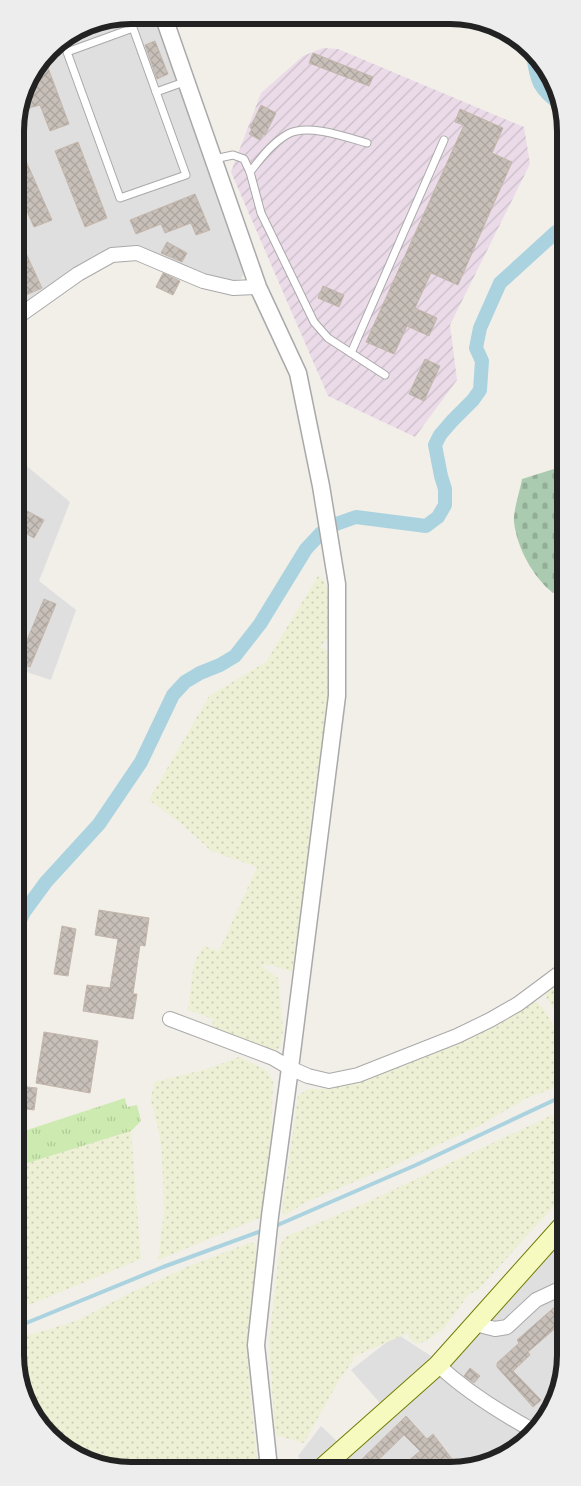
<svg xmlns="http://www.w3.org/2000/svg" width="581" height="1486" font-family="'Alegreya Sans',sans-serif">
  <style>
    .residential { fill: #e0dfdf }
    .industrial { fill: url(#industrial-furrows) }
    .farmland { fill: url(#farmland-dots) }
    .grass { fill: url(#grass-tufts) }
    .cemetery { fill: url(#cemetery-stones) }
    .lines { fill: none; stroke-linecap: round; stroke-linejoin: round }
    .stream { stroke: #aad3df; stroke-width: 4 }
    .canal { stroke: #aad3df; stroke-width: 14 }
    .building { fill: url(#building-cross-hatch); stroke: #c4b6ab }
    .service-casing { stroke: #a9a9a9; stroke-width: 9 }
    .minor-casing { stroke: #a9a9a9; stroke-width: 16 }
    .tertiary-casing { stroke: #a9a9a9; stroke-width: 19 }
    .secondary-casing { stroke: #707d05; stroke-width: 21 }
    .service { stroke: #fff; stroke-width: 7 }
    .minor { stroke: #fff; stroke-width: 14 }
    .tertiary { stroke: #fff; stroke-width: 16 }
    .secondary { stroke: #f7fabf; stroke-width: 19 }
    .rim { fill: none; stroke: #222; stroke-width: 6 }
  </style>
  <defs>
    <pattern id="industrial-furrows" width="10" height="10" patternUnits="userSpaceOnUse" patternTransform="scale(1.25)"><rect width="10" height="10" fill="#ebdbe8"/><path d="M-1 1l2-2M0 10L10 0M9 11l2-2" fill="none" stroke="#c9bcc7"/></pattern>
    <pattern id="farmland-dots" width="8" height="8" patternUnits="userSpaceOnUse" patternTransform="scale(1.25)"><rect width="8" height="8" fill="#eef0d5"/><path d="M2 2h.1M6 6h.1" fill="none" stroke="#ccceb7" stroke-width="1.8" stroke-linecap="round"/></pattern>
    <pattern id="grass-tufts" width="24" height="20" patternUnits="userSpaceOnUse" patternTransform="scale(1.25)"><rect width="24" height="20" fill="#cdebb0"/><path d="M3 7l-1-3M5 7V3M7 7l1-3M15 17l-1-3M17 17v-4M19 17l1-3" fill="none" stroke="#b0c997"/></pattern>
    <pattern id="cemetery-stones" width="16" height="16" patternUnits="userSpaceOnUse" patternTransform="scale(1.25)"><rect width="16" height="16" fill="#aacbaf"/><path d="M2 7V4a2 2 0 0 1 4 0v3zM10 15v-3a2 2 0 0 1 4 0v3z" fill="#92ae96"/></pattern>
    <pattern id="building-cross-hatch" width="8" height="8" patternUnits="userSpaceOnUse" patternTransform="scale(1.25)"><rect width="8" height="8" fill="#c7bfb8"/><path d="M0 0l8 8M0 8l8-8" fill="none" stroke="#aba49e"/></pattern>
  </defs>
  <rect width="100%" height="100%" fill="#f2efe9"/>
  <g class="residential">
    <path d="M130,15H154L246,268L241,279L221,283L111,252L16,313L15,123L27,79L54,44L87,24Z"/>
    <path d="M16,457L70,502L39,581L76,610L51,680L17,669V583L20,578L17,574Z"/>
    <path d="M565,1233L566,1363L542,1426L480,1467L307,1468L298,1456L321,1426L340,1444L380,1403L351,1370L397,1334L448,1367Z"/>
  </g>
  <path class="industrial" d="M323,48L338,49L524,127L530,164L450,325L457,380L415,437L328,396L231,172L261,93L303,56Z"/>
  <g class="farmland">
    <path d="M318,576L324,581L331,599V634L320,647L332,653L325,725L311,817L307,872L292,972L272,965H260L278,978L283,1030L280,1047L276,1050L269,1051L212,1028L213,1019L188,1010L194,963L203,946L219,951L257,867L211,851L182,824L149,800L209,696L266,662Z"/>
    <path d="M565,971V1029L544,993Z"/>
    <path d="M535,1001L543,1008L565,1045V1084L527,1098L477,1127L392,1166L304,1203L285,1216L282,1210L298,1096L308,1089H329L341,1085L442,1047L505,1020L526,1004Z"/>
    <path d="M239,1057L266,1070L273,1082L271,1135L262,1217L158,1260L164,1211L162,1154L158,1128L151,1101L154,1082L207,1069Z"/>
    <path d="M565,1109V1194L477,1291L469,1294L445,1327L427,1341L416,1344L409,1338L408,1333L353,1357L354,1359L338,1382L304,1443L275,1435L269,1341L280,1246L285,1237L365,1203Z"/>
    <path d="M131,1131L141,1259L19,1309L18,1166Z"/>
    <path d="M249,1243H253L256,1246L257,1254L249,1322L248,1349L249,1384L258,1468L108,1469L49,1437L19,1385V1338L76,1321L132,1292L189,1266Z"/>
  </g>
  <path class="grass" d="M125,1098L127,1107L137,1105L141,1121L131,1131L18,1166V1133Z"/>
  <path class="cemetery" d="M563,463L564,592L553,593C533,577 517,548 514,522C513,511 520,491 522,479L557,468Z"/>
  <g class="lines">
    <g class="stream">
      <path d="M273,1227L416,1165L565,1095"/>
      <path d="M19,1326L163,1267L264,1230"/>
    </g>
    <g class="canal">
      <path d="M533,53C536,80 539,90 562,105"/>
      <path d="M18,924L24,912L46,882L99,824L141,762L173,695L185,682L200,673L220,665L235,656L260,624L306,549L321,533L336,524L356,517L426,526L438,517L445,505V489L441,476L435,445L440,435L452,421L473,400L480,390L482,361L476,348L480,328L500,283L556,232L563,228"/>
    </g>
  </g>
  <g class="building">
    <path d="M155,41L168,74L157,79L145,45Z"/>
    <path d="M313,53L373,77L369,86L309,63Z"/>
    <path d="M44,57L69,124L50,131L40,105L18,111L27,79Z"/>
    <path d="M261,105L276,113L265,135L263,134L260,140L249,134L252,129L250,128Z"/>
    <path d="M460,109L503,128L492,153L512,162L458,285L431,273L415,308L437,318L429,336L407,326L394,354L366,342L464,125L455,122Z"/>
    <path d="M78,142L107,218L85,227L55,151Z"/>
    <path d="M23,154L52,220L34,227L15,185V157Z"/>
    <path d="M195,194L210,230L196,235L191,223L165,233L161,224L136,234L130,220Z"/>
    <path d="M167,242L187,253L182,262L161,253Z"/>
    <path d="M25,251L42,288L26,295L16,272V255Z"/>
    <path d="M163,273L180,281L173,295L156,287Z"/>
    <path d="M323,286L344,295L339,307L318,298Z"/>
    <path d="M425,359L440,366L424,401L409,394Z"/>
    <path d="M16,505L44,520L34,538L16,528Z"/>
    <path d="M44,599L56,604L30,667L17,662V648L23,650Z"/>
    <path d="M99,910L149,918L145,946L140,945L133,994H137L133,1019L83,1011L87,985L110,988L118,939L95,935Z"/>
    <path d="M62,926L76,929L68,976L54,974Z"/>
    <path d="M44,1032L98,1041L90,1093L36,1083Z"/>
    <path d="M18,1086L37,1088L34,1110L18,1108Z"/>
    <path d="M566,1297V1319L528,1352L530,1355L513,1371L541,1400L533,1407L497,1367V1363L519,1343L517,1340Z"/>
    <path d="M470,1368L480,1376L474,1383L464,1376Z"/>
    <path d="M406,1416L427,1439L433,1434L452,1459L441,1467H412L407,1462L420,1451L404,1435L370,1468H353Z"/>
  </g>
  <g class="lines">
    <defs>
      <g id="service">
        <path d="M133,28L186,175L120,198L67,52Z"/>
        <path d="M156,92L187,81"/>
        <path d="M214,159L233,155L244,159L250,172L261,213L314,322L328,338L385,375"/>
        <path d="M250,172C261,158 272,143 288,134C307,123 346,137 367,143"/>
        <path d="M351,353L444,140"/>
      </g>
      <g id="minor">
        <path d="M16,318L78,274L112,255L137,253L203,281L233,288L258,287"/>
        <path d="M170,1019L273,1058L290,1068L308,1076L329,1081L358,1075L457,1036L490,1020L518,1004L565,969"/>
        <path d="M475,1324L495,1329L507,1327L536,1300L566,1286"/>
        <path d="M438,1365C467,1392 499,1412 534,1431"/>
      </g>
      <path id="tertiary" d="M163,15L258,287L298,373L321,486L337,584V696L290,1068L270,1216L256,1345L269,1468"/>
      <path id="secondary" d="M322,1468L438,1365L565,1223"/>
    </defs>
    <use href="#service" class="service-casing"/>
    <use href="#minor" class="minor-casing"/>
    <use href="#tertiary" class="tertiary-casing"/>
    <use href="#secondary" class="secondary-casing"/>
    <use href="#service" class="service"/>
    <use href="#minor" class="minor"/>
    <use href="#tertiary" class="tertiary"/>
    <use href="#secondary" class="secondary"/>
  </g>
  <path d="M0 0H581V1486H0ZM131 24H450A107 107 0 0 1 557 131V1355A107 107 0 0 1 450 1462H131A107 107 0 0 1 24 1355V131A107 107 0 0 1 131 24Z" fill="#ededed" fill-rule="evenodd"/>
  <path class="rim" d="M131 24H450A107 107 0 0 1 557 131V1355A107 107 0 0 1 450 1462H131A107 107 0 0 1 24 1355V131A107 107 0 0 1 131 24Z"/>
</svg>
